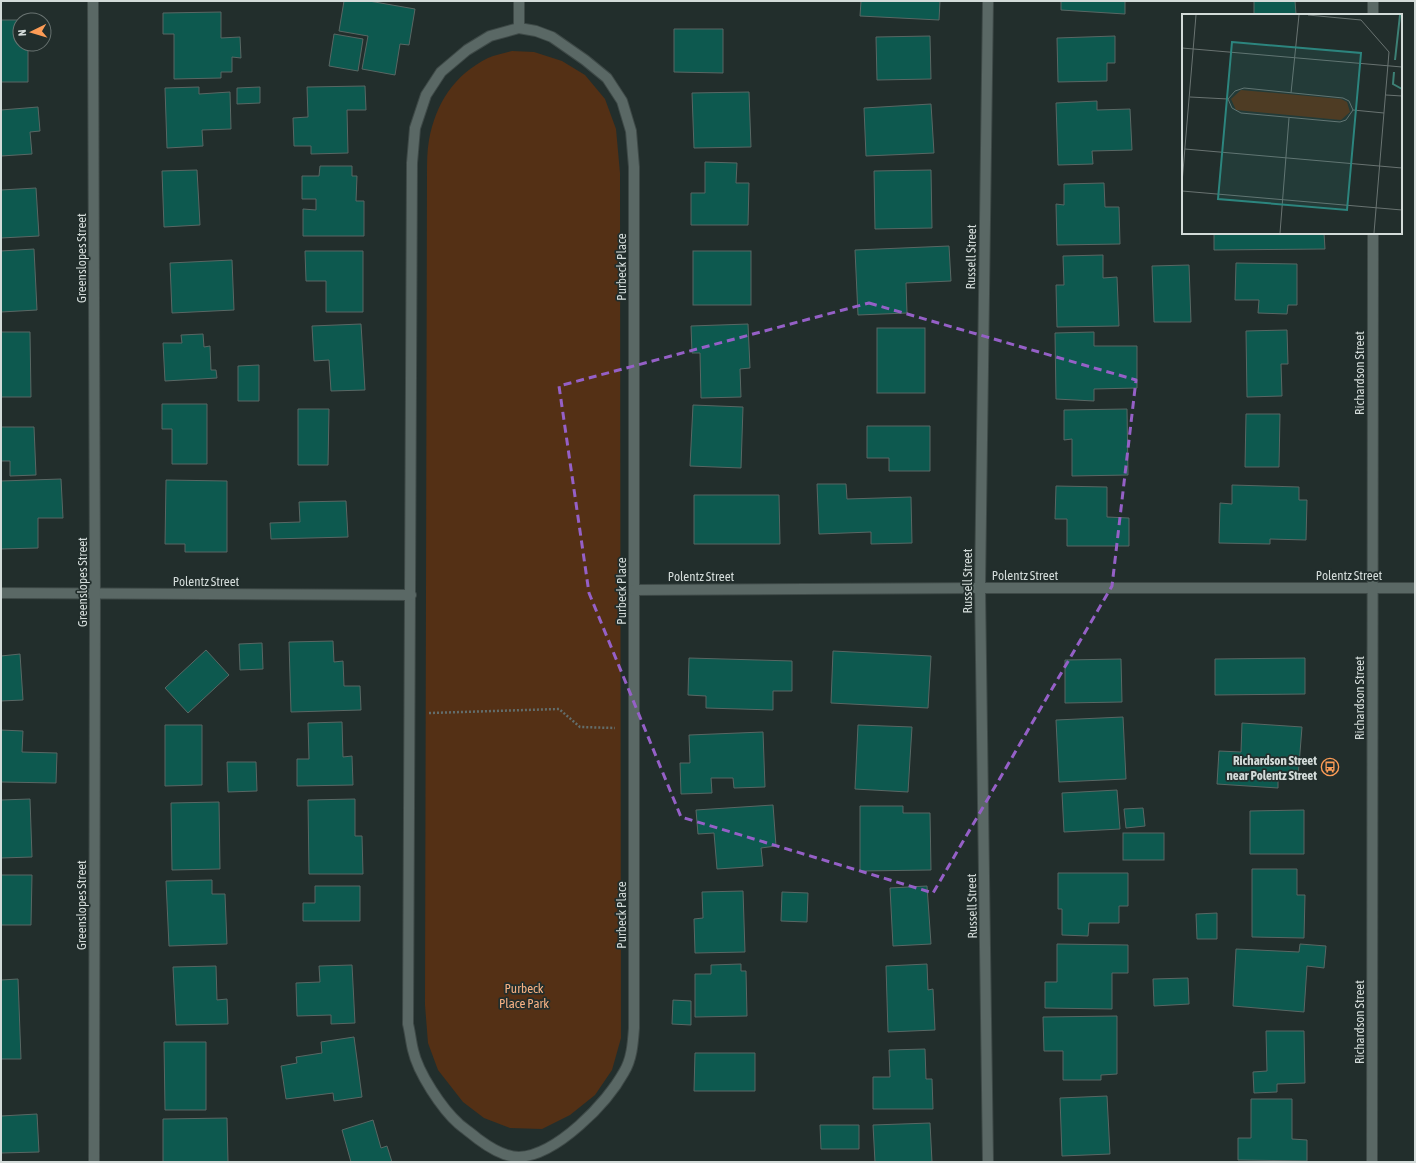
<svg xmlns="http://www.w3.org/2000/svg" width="1416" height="1163" font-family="'Asap Condensed',sans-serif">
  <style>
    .green { fill: #543015 }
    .building { fill: #0d594f; stroke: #596764 }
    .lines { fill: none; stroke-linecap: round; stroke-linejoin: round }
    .minor-casing { stroke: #3e4947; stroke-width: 12 }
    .tertiary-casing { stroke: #3e4947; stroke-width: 12 }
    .path { stroke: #636d6b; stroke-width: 2.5; stroke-dasharray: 2 2; stroke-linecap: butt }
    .minor { stroke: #5a6865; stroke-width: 10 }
    .tertiary { stroke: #5a6865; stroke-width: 10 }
    .marked { fill: none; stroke: #9560c7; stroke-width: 3; stroke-dasharray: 8 5; stroke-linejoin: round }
    .labels { text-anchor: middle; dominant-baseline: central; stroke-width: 3.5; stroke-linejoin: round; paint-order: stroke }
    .street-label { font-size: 13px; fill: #d3dbd9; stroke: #222e2c }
    .poi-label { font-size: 13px; font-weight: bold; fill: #d3dbd9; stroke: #222e2c; text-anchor: end }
    .park-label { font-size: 13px; fill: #f6b183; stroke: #222e2c }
    .inset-river { fill: none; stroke: #3d8176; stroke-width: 2 }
    .inset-road { fill: none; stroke: #697371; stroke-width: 1 }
    .view { fill: #2c857e; fill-opacity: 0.15; stroke: #2c857e; stroke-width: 2 }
    .inset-edge { fill: none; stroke: #d3dbd9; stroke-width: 2 }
  </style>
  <rect width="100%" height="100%" fill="#222e2c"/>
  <path class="green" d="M512,51L534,52L562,61L585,75L605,99L616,129L620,173L621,1038L612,1070L595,1095L570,1115L542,1129L510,1128L484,1118L463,1102L438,1070L428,1043L425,1005L427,174C427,163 427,151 429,140C436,103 454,75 488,58C495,55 504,53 512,51Z"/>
  <g class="building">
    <path d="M344,1H369L415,9L409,45L400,44L395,75L362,69L368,36L339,31Z"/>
    <path d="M861,1H940L939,20L860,16Z"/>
    <path d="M1061,1H1125V14L1061,10Z"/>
    <path d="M1254,1H1295L1296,14L1254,15Z"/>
    <path d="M221,12V38L240,37L241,58L232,57V72H221V78L174,79V34H163V13Z"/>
    <path d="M1,20H27H20V44H28V82H1Z"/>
    <path d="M674,29H723V73L674,72Z"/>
    <path d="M334,34L363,39L358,71L329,66Z"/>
    <path d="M930,36L931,79L877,80L876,37Z"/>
    <path d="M1115,36V63H1107V81L1058,82L1057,38Z"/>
    <path d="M365,86L366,110H347L348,153L311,154V146H294L293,118L308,117L307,87Z"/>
    <path d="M199,87V94L230,92L231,129L202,130L203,146L167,148L165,88Z"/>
    <path d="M260,87V103L237,104V88Z"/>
    <path d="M749,92L751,147L694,148L692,93Z"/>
    <path d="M1097,101V110L1130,109L1132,150L1092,151L1093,164L1058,165L1056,103Z"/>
    <path d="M931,104L934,153L866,156L864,108Z"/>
    <path d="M38,107L40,131L30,132L32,154L1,156V110Z"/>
    <path d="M705,162L737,163L736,183H749L748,225H691V193H705Z"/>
    <path d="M320,166H352V176H357L356,201H364V236H303V209L316,210V199H302V176H319Z"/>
    <path d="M197,170L200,225L164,227L162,171Z"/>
    <path d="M931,170L932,228L875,229L874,171Z"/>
    <path d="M1104,183L1105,207H1119L1120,244L1057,245L1056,204L1064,205V184Z"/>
    <path d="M36,188L39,236L1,238V190Z"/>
    <path d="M1214,233H1324L1325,249L1214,250Z"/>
    <path d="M949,246L951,281L906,283L907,313L858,315L855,250Z"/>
    <path d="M34,249L37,310L1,312V251Z"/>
    <path d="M305,251H363V312H326V281H306Z"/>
    <rect x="693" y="251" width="58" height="54"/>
    <path d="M1103,255V278L1117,277L1119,326L1057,327L1056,285H1064L1063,256Z"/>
    <path d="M232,260L234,310L172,313L170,263Z"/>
    <path d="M1236,263L1297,264V305H1288L1287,314L1258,313L1259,300H1235Z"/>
    <path d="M1189,265L1191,322H1154L1152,266Z"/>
    <path d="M361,324L365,390L331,391L329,360L314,361L312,326Z"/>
    <path d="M748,324L750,368L740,369L741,397L701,398L700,353H692L691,326Z"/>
    <rect x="877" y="328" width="48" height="65"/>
    <path d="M1287,330L1288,364H1281L1282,396L1247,397L1246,331Z"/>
    <path d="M1,332H30L31,397H1Z"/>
    <path d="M1094,332V346H1137V388L1094,389V401L1056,399L1055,333Z"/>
    <path d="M203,334L204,347L210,346L211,370H216L217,378L165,381L163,343H182L181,335Z"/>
    <path d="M259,365V401H238V366Z"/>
    <path d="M162,404H207V464H172V429H162Z"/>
    <path d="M693,405L743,407L741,468L690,466Z"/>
    <path d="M298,409H329L328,465H298Z"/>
    <path d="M1127,409L1128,475L1072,476V439L1064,440V410Z"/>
    <path d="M1246,414H1280L1279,467H1245Z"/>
    <path d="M867,426H930V471H889V458H867Z"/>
    <path d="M1,427H34L36,475L10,476V461H1Z"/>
    <path d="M61,479L63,518H38V548L1,549V481Z"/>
    <path d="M166,480L227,481V552H185V544H165Z"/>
    <path d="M817,484H846L847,499L911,497L912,543L871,544V532L819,534Z"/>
    <path d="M1232,485L1299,487V500H1307L1306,540L1270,539V544L1219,543L1220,503L1232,504Z"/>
    <path d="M1056,486L1107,487V517L1129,518V546H1067V519H1055Z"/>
    <path d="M694,495H779L780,544H694Z"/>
    <path d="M346,501L348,537L271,539L270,523L300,522L299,502Z"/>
    <path d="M333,641L334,662L343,661L344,686H360L361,710L291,712L289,642Z"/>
    <path d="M262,643L263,669L240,670L239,644Z"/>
    <path d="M206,650L229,675L188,713L165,688Z"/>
    <path d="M833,651L931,656L928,708L831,703Z"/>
    <path d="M20,654L23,700L1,701V656Z"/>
    <path d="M689,658L792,661V691H773V710L706,708V696L688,695Z"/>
    <path d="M1305,658V694L1215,695V659Z"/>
    <path d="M1121,659L1122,702L1065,703V660Z"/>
    <path d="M1123,717L1126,779L1059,782L1056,720Z"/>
    <path d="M342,722L343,757L352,756L353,785L297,786V759H309L308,723Z"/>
    <path d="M1242,723L1302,727L1298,778L1278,777V788L1217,784L1219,751L1241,752Z"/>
    <path d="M165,725H202V785L165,786Z"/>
    <path d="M858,725L912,727L908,792L855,789Z"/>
    <path d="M1,730L23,731L22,752L57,753L56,783L1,782Z"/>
    <path d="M763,732L765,787L734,788L733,778H711L712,793L681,794L680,763H690L689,735Z"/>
    <path d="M227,762H256L257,791L228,792Z"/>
    <path d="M1117,790L1120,829L1064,832L1062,793Z"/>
    <path d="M30,799L32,857L1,858V800Z"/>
    <path d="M355,799V836H362L363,874H309L308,800Z"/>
    <path d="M219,802L220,869L172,870L171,803Z"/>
    <path d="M773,805L776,846L761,848L763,866L717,869L714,833L698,834L696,810Z"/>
    <path d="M860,806H903V813H930L931,870L860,871Z"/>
    <path d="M1143,808L1145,826L1126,828L1124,809Z"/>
    <path d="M1304,810V854H1250V811Z"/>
    <rect x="1123" y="833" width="41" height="27"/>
    <path d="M1252,869H1297V895H1305L1304,938L1252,937Z"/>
    <path d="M1058,873H1128V906H1119V923H1089L1088,936L1062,935V909H1058Z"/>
    <path d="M1,875H32L31,925H1Z"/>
    <path d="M212,880V894H225L227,944L169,946L166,881Z"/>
    <path d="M315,886H360V921H303V903H315Z"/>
    <path d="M927,886L931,944L893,946L890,888Z"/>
    <path d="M743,891L745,952L695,953L694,919L703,918L702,892Z"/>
    <path d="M782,892L808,893L807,922L781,921Z"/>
    <path d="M1217,913V939H1197L1196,914Z"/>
    <path d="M1057,944L1128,945V973H1112V1009L1045,1008V982H1057Z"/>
    <path d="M1300,944L1326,946L1324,968L1307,966L1304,1012L1233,1006L1236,949L1299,952Z"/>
    <path d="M741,964V971H746L747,1016L695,1017V974H711V965Z"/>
    <path d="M927,964L928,990L933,989L935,1030L888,1032L886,966Z"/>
    <path d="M352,965L355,1023L331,1024V1015L297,1016L296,983L320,982L319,966Z"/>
    <path d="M216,966L217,1000L227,999L228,1024L176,1025L173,967Z"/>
    <path d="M1188,978L1189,1004L1154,1006L1153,979Z"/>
    <path d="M18,979L21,1059H1V980Z"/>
    <path d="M673,1000L691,1001V1025L672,1024Z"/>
    <path d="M1117,1016V1074L1101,1075V1080H1063V1051H1044L1043,1017Z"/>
    <path d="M1266,1031H1304L1305,1083L1277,1084V1092L1254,1093L1253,1072L1267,1071Z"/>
    <path d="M354,1037L362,1097L334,1101L333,1093L286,1099L281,1066L297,1063L296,1057L322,1053L321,1042Z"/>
    <path d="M164,1042H206V1110H165Z"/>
    <path d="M925,1049L926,1079H932L933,1109H873V1077H890L889,1050Z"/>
    <path d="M695,1053H755V1091H694Z"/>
    <path d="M1107,1096L1110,1154L1062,1156L1060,1098Z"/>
    <path d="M1251,1099H1292V1139L1307,1140V1161L1238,1160V1138H1251Z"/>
    <path d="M37,1114L39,1152L1,1153V1116Z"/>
    <path d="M227,1118L228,1162H163V1119Z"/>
    <path d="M373,1120L381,1148L387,1146L392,1162H351L342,1130Z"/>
    <path d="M930,1123L932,1162H875L873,1125Z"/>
    <path d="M820,1125H859V1149H821Z"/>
  </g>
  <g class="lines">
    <defs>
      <g id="minor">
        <path d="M988,1L980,588L988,1162"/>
        <path d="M1373,15V1"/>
        <path d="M519,28L536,31L552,37L585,60L607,78L622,101L631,131L634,167V1028C633,1042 632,1059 624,1072C607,1103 557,1155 519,1157C504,1157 490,1148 478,1139C472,1134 465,1129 459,1124C442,1109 418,1073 413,1050C411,1042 410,1032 408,1024L412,163L415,128L426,95L441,72L467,50L490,36Z"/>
        <path d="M519,28V1"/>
        <path d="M634,590L980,588H1415"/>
        <path d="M1,593L411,595"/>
        <path d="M1372,1162L1373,233"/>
      </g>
      <path id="tertiary" d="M93,1L95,594L94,1162"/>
    </defs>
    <use href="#minor" class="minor-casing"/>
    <use href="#tertiary" class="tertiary-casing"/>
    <path class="path" d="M429,713L559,709L580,727L615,728"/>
    <use href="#minor" class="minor"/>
    <use href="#tertiary" class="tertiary"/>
  </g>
  <path class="marked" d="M869,303L1136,380L1112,586L933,893L681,817L589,593L559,386Z"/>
  <defs>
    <symbol id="bus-ring" viewBox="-11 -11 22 22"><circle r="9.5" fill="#222e2c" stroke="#fd9c56" stroke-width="1.5"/><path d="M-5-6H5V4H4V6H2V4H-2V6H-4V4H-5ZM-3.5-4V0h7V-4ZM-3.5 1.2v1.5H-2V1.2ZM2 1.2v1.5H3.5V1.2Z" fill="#fd9c56"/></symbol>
  </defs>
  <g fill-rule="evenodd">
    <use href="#bus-ring" x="1320" y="757" width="20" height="20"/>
  </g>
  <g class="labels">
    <g class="street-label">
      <text transform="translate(971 257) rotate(-89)">Russell Street</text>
      <text transform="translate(81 258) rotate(-90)">Greenslopes Street</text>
      <text transform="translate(621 267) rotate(-90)">Purbeck Place</text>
      <text transform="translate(1359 373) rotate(-90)">Richardson Street</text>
      <text x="1025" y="575">Polentz Street</text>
      <text x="1349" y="575">Polentz Street</text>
      <text x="701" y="576">Polentz Street</text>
      <text x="206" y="581">Polentz Street</text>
      <text transform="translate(967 581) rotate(-90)">Russell Street</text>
      <text transform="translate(82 582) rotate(-90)">Greenslopes Street</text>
      <text transform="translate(621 591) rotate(-90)">Purbeck Place</text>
      <text transform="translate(1359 698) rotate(-90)">Richardson Street</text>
      <text transform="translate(81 905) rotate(-90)">Greenslopes Street</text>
      <text transform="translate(972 906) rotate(-91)">Russell Street</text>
      <text transform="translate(621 915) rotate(-90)">Purbeck Place</text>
      <text transform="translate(1359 1022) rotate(-90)">Richardson Street</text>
    </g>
    <g class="poi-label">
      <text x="1317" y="760">Richardson Street<tspan x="1317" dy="15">near Polentz Street</tspan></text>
    </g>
    <g class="park-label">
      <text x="524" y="988">Purbeck<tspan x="524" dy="15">Place Park</tspan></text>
    </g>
  </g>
  <g transform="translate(1182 14)">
    <rect width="220" height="220" fill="#222e2c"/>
    <path d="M59,76L159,85L165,88L168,98L159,106L54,96L49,85Z" fill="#543015"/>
    <path class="inset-river" d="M213,46L218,1M212,58L211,70L220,75"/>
    <path class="inset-road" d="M126,1L179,6L207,38L192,219M0,34L220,53M62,74L161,84L167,87L171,96L164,106L158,108L59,99L50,94L46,85L53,77ZM109,79L117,1M204,81L220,82M8,83L46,85M171,96L202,99M3,135L220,154M0,169L14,1M0,177L220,196M98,219L107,104"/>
    <path class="view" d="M50,28L179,39L165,196L36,185Z"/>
    <rect width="220" height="220" class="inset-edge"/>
  </g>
  <rect width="1416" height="1163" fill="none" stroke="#d3dbd9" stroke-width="4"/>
  <g transform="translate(32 32) rotate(265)"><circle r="19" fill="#222e2c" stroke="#697371"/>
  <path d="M0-3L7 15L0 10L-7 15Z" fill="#fd9c56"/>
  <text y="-6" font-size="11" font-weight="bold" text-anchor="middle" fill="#d3dbd9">N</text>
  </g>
</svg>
